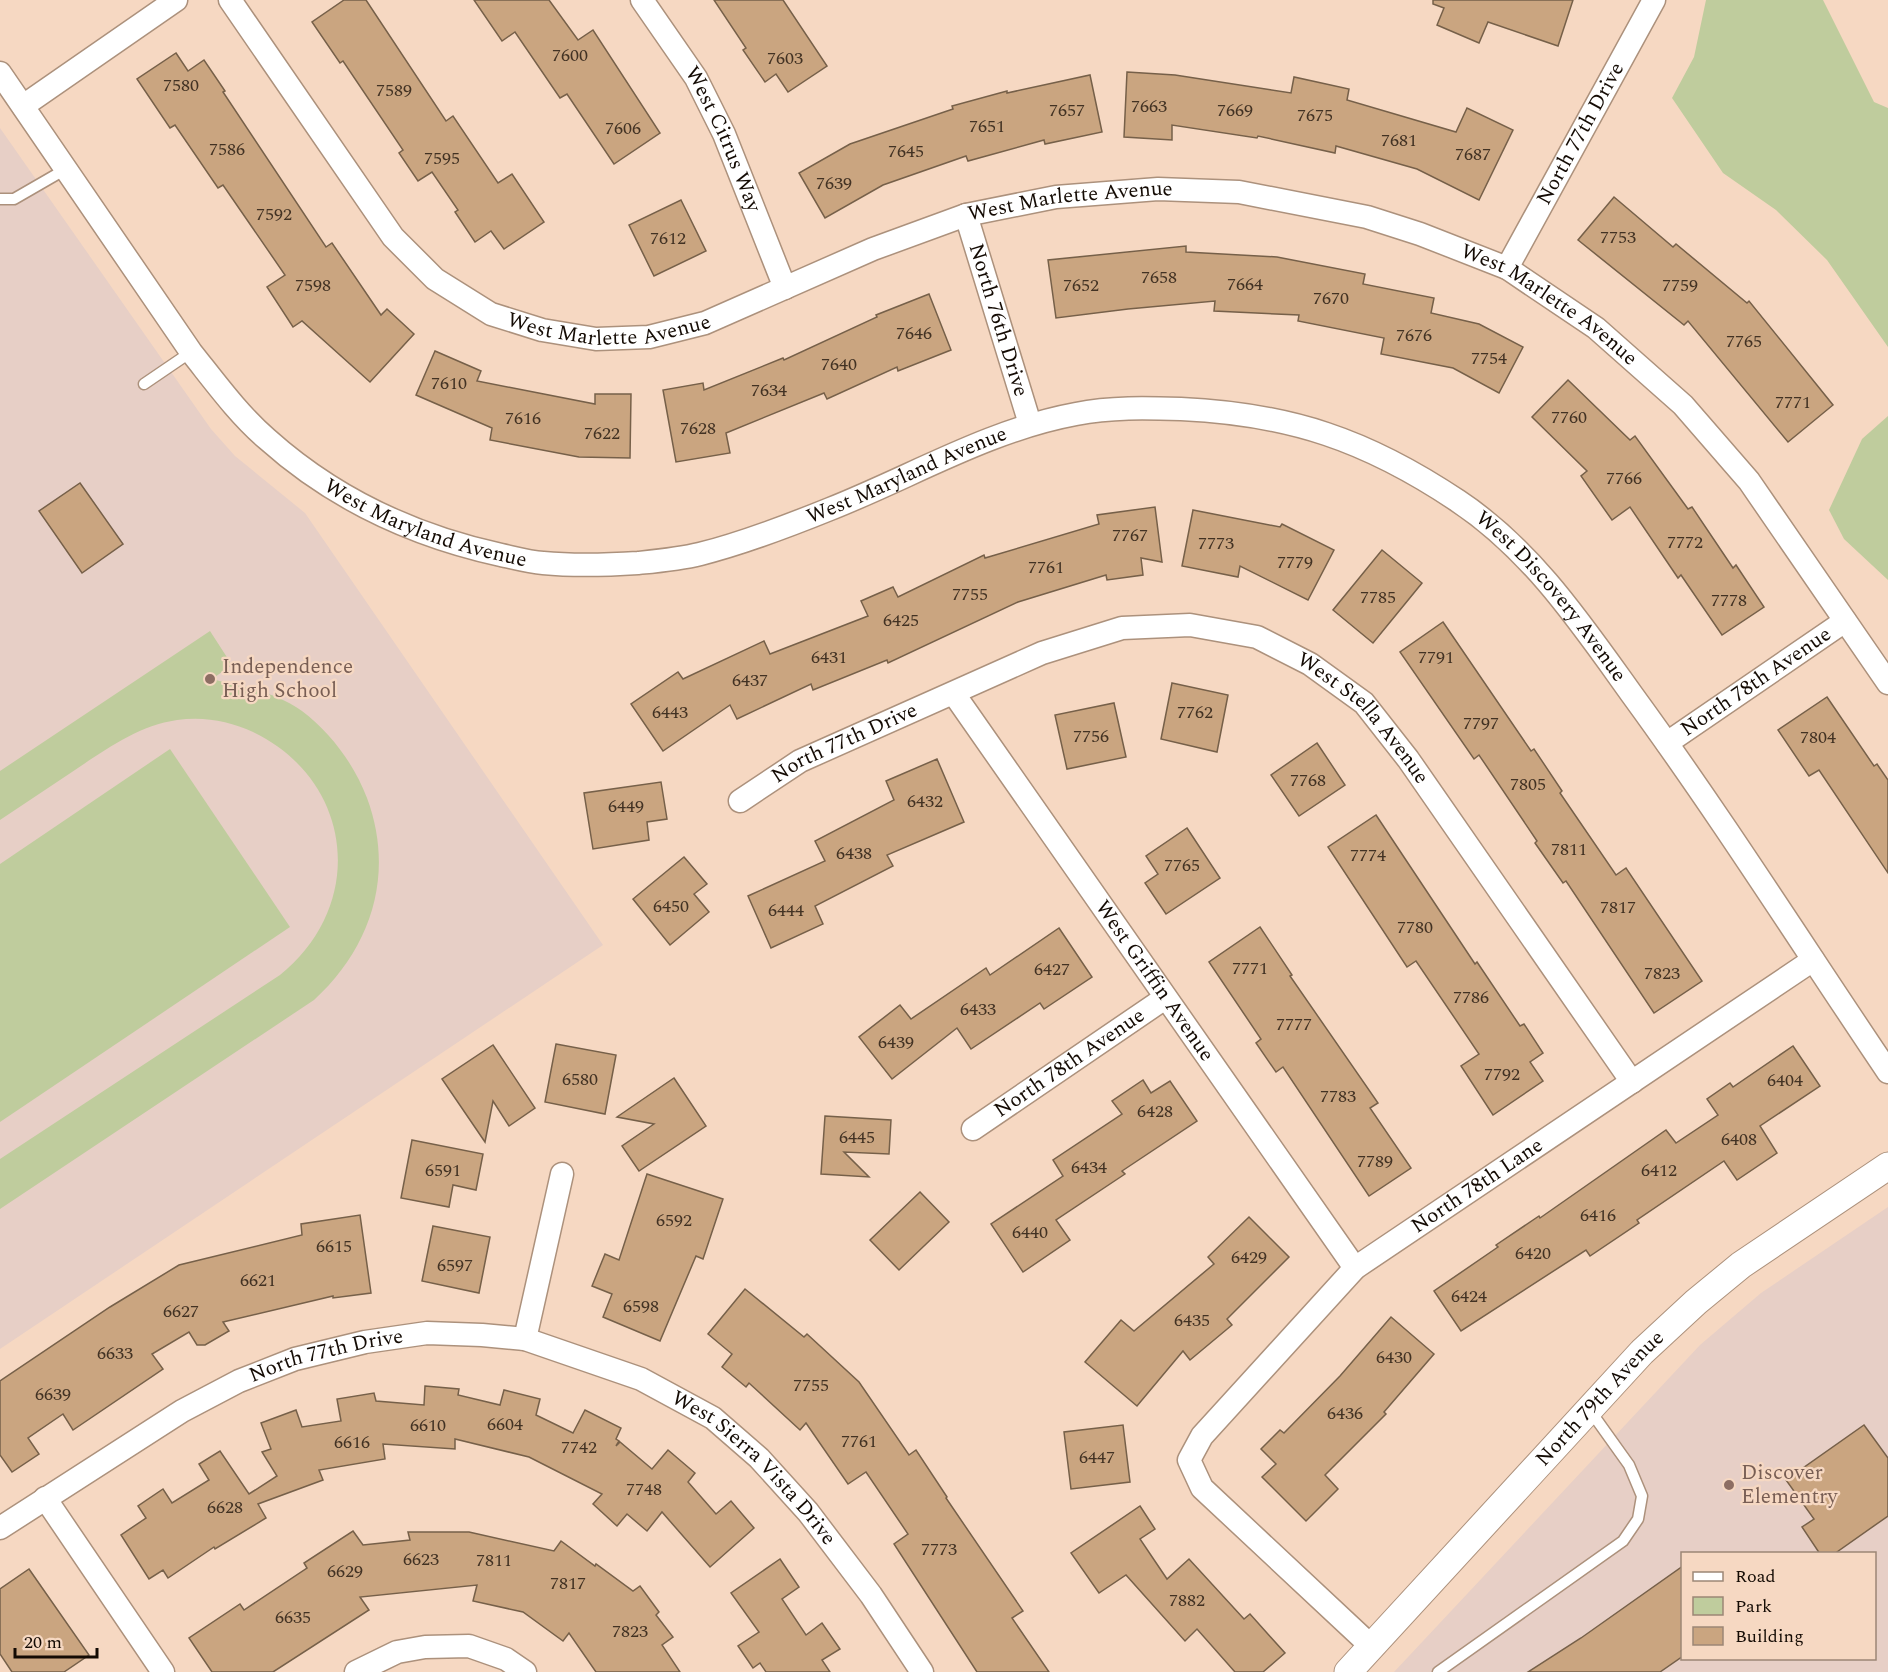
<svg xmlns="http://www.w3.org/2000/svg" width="1888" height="1672" font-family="Spectral,serif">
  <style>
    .education { fill: #e7cfc6; fill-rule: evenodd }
    .green { fill: #bfcc9d }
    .building { fill: #caa580; stroke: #766049; stroke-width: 1.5 }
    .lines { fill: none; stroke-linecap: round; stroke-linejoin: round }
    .service-casing { stroke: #ac917c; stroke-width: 13 }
    .minor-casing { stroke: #ac917c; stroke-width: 25 }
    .tertiary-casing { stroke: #ac917c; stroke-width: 29 }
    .service { stroke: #fff; stroke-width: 10 }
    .minor { stroke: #fff; stroke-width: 22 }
    .tertiary { stroke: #fff; stroke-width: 27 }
    .education-dot { fill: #8d6e63; stroke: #f6d8c2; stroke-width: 2 }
    .labels { text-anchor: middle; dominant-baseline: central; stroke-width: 4.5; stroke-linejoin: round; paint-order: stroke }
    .number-label { font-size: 18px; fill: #423223 }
    .street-label { font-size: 21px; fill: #140b04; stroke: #f6d8c2 }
    .education-label { font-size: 21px; fill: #785e54; stroke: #f6d8c2; text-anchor: start }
  </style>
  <rect width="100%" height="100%" fill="#f6d8c2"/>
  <g class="education">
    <path d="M0,128L211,429L235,456L305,513L603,945L0,1349Z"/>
    <path d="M1888,1207V1672H1394L1700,1345L1761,1293ZM1682,1554H1874V1658H1682Z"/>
  </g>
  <g class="green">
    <path d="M1706,0H1823L1874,102L1888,108V347L1827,260L1776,210L1723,173L1672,98L1694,57Z"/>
    <path d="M1888,416V580L1844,539L1829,510L1862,439Z"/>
    <path d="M210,631L232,665L212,679C245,688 273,691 302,711C331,733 354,764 367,798C395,873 372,947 314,1000L0,1209V1159L280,975C368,904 353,780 253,732C230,721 203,716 177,720C137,726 105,750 72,772C48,788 24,804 0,820V771Z"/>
    <path d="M170,749L290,927L0,1122V864Z"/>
  </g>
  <g class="building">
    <path d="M344,0H366L446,121L453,116L498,183L512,174L544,222L504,249L491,231L475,242L455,212L458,210L432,172L418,181L399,153L403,150L343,61L340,63L312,22Z"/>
    <path d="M474,0H549L578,40L593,30L660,133L614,164L567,94L560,98L515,32L502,41Z"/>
    <path d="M714,0H783L827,66L788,92L776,74L765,82L743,50L746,48Z"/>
    <path d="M1433,0H1573L1558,46L1488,22L1479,43L1437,25L1444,8L1433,4Z"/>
    <path d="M176,53L188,71L204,60L225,91L223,92L326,247L332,243L381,315L387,309L414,334L370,382L302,321L293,327L267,287L285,275L223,185L218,188L175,125L170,128L137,79Z"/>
    <path d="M1127,72L1175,75L1291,93L1294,77L1349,89L1347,100L1456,132L1467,108L1513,130L1479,200L1417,169L1336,146L1335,153L1258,136L1257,138L1172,125V140L1124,137Z"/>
    <path d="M1090,75L1102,132L1045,144L1044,140L968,161L966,156L883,185L825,218L799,173L850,144L953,109L952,106L1007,91V93Z"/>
    <path d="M1614,197L1673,247L1676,244L1747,303L1749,301L1833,405L1788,442L1688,321L1684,325L1578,240Z"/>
    <path d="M681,200L706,251L654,276L629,225Z"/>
    <path d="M1186,246V252L1277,257L1365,274L1363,284L1434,298L1431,313L1479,324L1523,347L1499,393L1453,368L1381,354L1384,338L1298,321L1299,315L1214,311L1215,301L1128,309L1056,318L1048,260Z"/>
    <path d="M929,294L951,350L898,371L897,367L827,399L824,393L726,433L730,453L676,462L663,390L703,383L704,390L783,358L784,360L877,317L876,315Z"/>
    <path d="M435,351L481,371L477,381L595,404V394H631L630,458L579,457L490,440L492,428L416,395Z"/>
    <path d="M1568,380L1630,440L1635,436L1688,509L1692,507L1733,568L1736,565L1764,607L1722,635L1681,575L1678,578L1630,507L1612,520L1581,476L1587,471L1532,417Z"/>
    <path d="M80,483L123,544L82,573L39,511Z"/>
    <path d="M1155,507L1162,562L1141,558L1143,575L1107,580L1106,575L1018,602L888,663L887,660L813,690L811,684L737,719L730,705L663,751L631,704L678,672L683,679L764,641L770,654L868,616L861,601L893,587L898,597L984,555L985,558L1099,524L1097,515Z"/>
    <path d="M1193,510L1280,527L1282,524L1334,550L1308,600L1240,566L1238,577L1182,566Z"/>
    <path d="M1382,550L1422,583L1373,643L1333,610Z"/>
    <path d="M1443,622L1531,751L1534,749L1562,791L1560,793L1616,875L1626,868L1702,981L1654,1013L1566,881L1563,883L1535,843L1537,841L1479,755L1474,759L1400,652Z"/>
    <path d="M1172,683L1228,695L1217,752L1161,739Z"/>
    <path d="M1827,697L1874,766L1877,764L1888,780V873L1819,770L1809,776L1778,730Z"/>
    <path d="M1114,703L1126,757L1067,769L1055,715Z"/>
    <path d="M1317,743L1345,785L1299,816L1271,775Z"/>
    <path d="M937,759L964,822L887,855L893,866L815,906L823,924L771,948L748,896L825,861L815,841L894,800L886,781Z"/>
    <path d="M661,782L667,819L647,822L649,840L593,849L584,793Z"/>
    <path d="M1376,815L1475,964L1477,962L1520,1026L1524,1024L1543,1053L1530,1062L1543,1081L1493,1115L1461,1066L1479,1054L1416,961L1407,967L1328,847Z"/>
    <path d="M1187,828L1220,878L1166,914L1145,883L1158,874L1146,856Z"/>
    <path d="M684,857L707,884L694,894L709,912L670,945L633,899Z"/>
    <path d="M1260,927L1292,975L1290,976L1378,1103L1370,1108L1411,1168L1369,1196L1283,1067L1276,1072L1256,1043L1261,1039L1209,962Z"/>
    <path d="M1059,928L1092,977L1044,1009L1040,1003L971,1049L957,1028L892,1079L859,1037L900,1005L911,1019L986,968L990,975Z"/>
    <path d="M556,1044L616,1055L605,1114L545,1102Z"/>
    <path d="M493,1045L535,1108L509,1126L493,1101L485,1142L442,1079Z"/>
    <path d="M1793,1046L1820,1086L1760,1126L1777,1153L1737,1180L1724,1161L1637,1220L1639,1223L1590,1256L1586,1250L1461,1331L1434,1291L1498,1247L1496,1245L1539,1216L1540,1218L1666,1130L1676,1143L1718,1115L1707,1099L1730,1083L1733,1087Z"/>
    <path d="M674,1078L706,1126L639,1171L622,1146L654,1124L617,1117Z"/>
    <path d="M1143,1080L1151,1093L1170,1081L1197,1121L1122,1171L1125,1174L1056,1220L1070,1240L1023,1272L991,1224L1063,1176L1053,1160L1122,1114L1112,1101Z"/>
    <path d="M825,1116L891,1120L889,1154L844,1152L869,1177L821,1174Z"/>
    <path d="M412,1140L483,1154L476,1190L453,1185L449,1207L401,1198Z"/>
    <path d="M647,1174L723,1199L703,1259L696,1256L660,1341L603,1317L612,1294L592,1286L605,1254L619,1260Z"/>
    <path d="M920,1192L949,1222L899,1270L870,1240Z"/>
    <path d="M360,1215L371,1293L333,1298V1296L223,1322L229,1331L205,1345H197L189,1332L152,1354L163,1369L73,1430L63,1414L28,1438L39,1454L12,1472L0,1455V1381L110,1307L179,1265L302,1235L301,1224Z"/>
    <path d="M1249,1217L1289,1257L1227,1319L1232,1325L1190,1360L1183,1351L1137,1406L1085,1362L1121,1320L1134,1331L1214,1264L1208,1257Z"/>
    <path d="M433,1226L490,1237L479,1293L422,1281Z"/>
    <path d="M745,1289L804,1337L807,1334L859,1382L909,1455L916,1450L947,1497L946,1498L1023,1611L1012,1618L1049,1672H977L894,1544L908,1534L866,1472L848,1484L806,1423L800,1430L749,1383L746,1387L722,1367L732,1354L708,1334Z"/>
    <path d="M1391,1317L1434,1354L1384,1412L1386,1414L1325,1475L1338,1489L1306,1521L1262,1477L1276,1464L1261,1449L1280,1430L1284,1433L1340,1376Z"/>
    <path d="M425,1386L459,1389L458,1395L500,1405L504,1390L540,1399L536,1415L573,1433L585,1410L621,1428L616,1439L619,1441L616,1446L620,1442L652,1469L668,1450L695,1473L688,1482L716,1514L731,1501L754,1528L710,1567L662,1512L647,1531L627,1514L617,1526L593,1504L602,1494L529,1457L455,1439V1449L383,1444L385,1459L319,1470L323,1480L258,1504L266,1518L215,1549L214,1547L168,1578L163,1570L149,1579L121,1535L146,1518L138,1506L163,1489L172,1503L209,1480L199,1464L220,1451L249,1494L277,1476L262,1452L271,1449L261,1423L296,1410L302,1427L341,1421L337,1399L374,1393L376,1401L424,1405Z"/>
    <path d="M1123,1425L1130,1482L1071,1489L1064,1432Z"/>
    <path d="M1864,1425L1888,1458V1516L1834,1554H1820L1802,1527L1814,1519L1786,1480Z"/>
    <path d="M1140,1506L1155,1529L1140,1539L1167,1579L1189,1559L1244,1619L1250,1614L1285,1653L1263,1672H1235L1197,1629L1185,1641L1126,1575L1099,1593L1071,1553Z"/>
    <path d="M353,1531L363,1545L410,1540L408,1532H469L554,1551L561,1541L595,1566L596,1564L633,1591L640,1586L659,1612L656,1615L673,1637L662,1645L680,1672H596L569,1633L563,1641L523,1612L473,1601L477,1585L360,1597L369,1610L273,1672H212L189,1638L240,1604L244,1610L307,1568L304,1563Z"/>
    <path d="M780,1559L799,1587L782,1599L806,1635L822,1623L840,1649L822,1660L830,1672H766L760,1663L753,1668L738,1646L759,1632L731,1593Z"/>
    <path d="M1683,1566V1656L1660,1672H1528L1581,1638Z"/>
    <path d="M29,1569L89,1655L64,1672H12L0,1654V1589Z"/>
  </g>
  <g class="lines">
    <defs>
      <g id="service">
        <path d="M0,199H14L66,169"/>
        <path d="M144,384L191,352"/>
        <path d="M1438,1672L1623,1541L1638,1519L1642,1496L1629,1465L1589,1409"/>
      </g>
      <g id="minor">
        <path id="s1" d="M230,0L393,237L435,279L491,314L542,330L596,339L649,337L705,323L873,249L966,215L1056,197L1158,189L1239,192L1367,217L1420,234L1507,268L1596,328L1683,405L1749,481L1888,683"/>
        <path id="s2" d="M642,0L696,78L724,134L785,288"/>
        <path id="s3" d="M0,73L191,352C215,382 238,414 267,439C334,499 414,536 501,555C515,558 529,562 543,563C574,566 607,565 638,563C658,561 680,559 700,554C744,543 788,526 830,509C911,477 989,430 1076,414C1111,407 1146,408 1181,409C1290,414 1367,440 1458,501C1532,550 1582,625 1633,696C1722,818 1803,946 1888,1072"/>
        <path d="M23,106L176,0"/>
        <path id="s4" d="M966,215L1030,424"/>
        <path id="s5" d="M1507,268L1654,0"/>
        <path id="s6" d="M954,694L1355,1268"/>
        <path id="s7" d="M1667,743L1845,621"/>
        <path id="s8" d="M740,801L800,761L1042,653L1122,628L1190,625L1257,637L1310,664L1364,703L1408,759L1632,1082"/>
        <path id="s9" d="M973,1129L1165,998"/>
        <path d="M525,1339L562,1174"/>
        <path d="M45,1498L163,1672"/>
        <path id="s10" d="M0,1528L182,1411L239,1381L295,1359L365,1342L427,1333L482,1335L525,1339L641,1379L713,1418L759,1458L808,1512L871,1595L922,1672"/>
        <path id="s11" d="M1371,1646L1202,1488L1189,1460L1202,1436L1355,1268L1813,960"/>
        <path d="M356,1672L397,1652L425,1647L469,1646L506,1659L525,1672"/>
      </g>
      <g id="tertiary">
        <path id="s12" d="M1348,1672L1642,1352L1696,1302L1741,1265L1888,1166"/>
      </g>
    </defs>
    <use href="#service" class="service-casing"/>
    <use href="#minor" class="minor-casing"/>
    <use href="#tertiary" class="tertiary-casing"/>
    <use href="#service" class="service"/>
    <use href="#minor" class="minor"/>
    <use href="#tertiary" class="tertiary"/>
  </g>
  <g class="education-dot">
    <circle cx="210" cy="679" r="6"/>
    <circle cx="1729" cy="1485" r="6"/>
  </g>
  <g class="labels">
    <g class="number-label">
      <text x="570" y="55">7600</text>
      <text x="785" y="58">7603</text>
      <text x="181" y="85">7580</text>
      <text x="394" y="90">7589</text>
      <text x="1149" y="106">7663</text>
      <text x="1067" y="110">7657</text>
      <text x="1235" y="110">7669</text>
      <text x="1315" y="115">7675</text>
      <text x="987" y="126">7651</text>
      <text x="623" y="128">7606</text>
      <text x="1399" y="140">7681</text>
      <text x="227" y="149">7586</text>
      <text x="906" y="151">7645</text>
      <text x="1473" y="154">7687</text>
      <text x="442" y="158">7595</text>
      <text x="834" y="183">7639</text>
      <text x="274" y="214">7592</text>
      <text x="1618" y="237">7753</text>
      <text x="668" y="238">7612</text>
      <text x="1159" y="277">7658</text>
      <text x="1245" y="284">7664</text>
      <text x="313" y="285">7598</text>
      <text x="1081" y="285">7652</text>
      <text x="1680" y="285">7759</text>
      <text x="1331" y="298">7670</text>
      <text x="914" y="333">7646</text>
      <text x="1414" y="335">7676</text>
      <text x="1744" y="341">7765</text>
      <text x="1489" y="358">7754</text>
      <text x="839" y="364">7640</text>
      <text x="449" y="383">7610</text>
      <text x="769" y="390">7634</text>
      <text x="1793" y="402">7771</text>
      <text x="1569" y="417">7760</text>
      <text x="523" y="418">7616</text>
      <text x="698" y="428">7628</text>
      <text x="602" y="433">7622</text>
      <text x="1624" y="478">7766</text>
      <text x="1130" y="535">7767</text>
      <text x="1685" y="542">7772</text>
      <text x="1216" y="543">7773</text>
      <text x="1295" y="562">7779</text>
      <text x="1046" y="567">7761</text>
      <text x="970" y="594">7755</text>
      <text x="1378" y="597">7785</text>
      <text x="1729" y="600">7778</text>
      <text x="901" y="620">6425</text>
      <text x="829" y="657">6431</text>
      <text x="1436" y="657">7791</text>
      <text x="750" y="680">6437</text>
      <text x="670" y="712">6443</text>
      <text x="1195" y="712">7762</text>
      <text x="1481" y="723">7797</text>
      <text x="1091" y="736">7756</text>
      <text x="1818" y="737">7804</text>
      <text x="1308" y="780">7768</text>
      <text x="1528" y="784">7805</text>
      <text x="925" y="801">6432</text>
      <text x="626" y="806">6449</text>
      <text x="1569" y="849">7811</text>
      <text x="854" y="853">6438</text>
      <text x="1368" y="855">7774</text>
      <text x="1182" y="865">7765</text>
      <text x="671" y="906">6450</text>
      <text x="1618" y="907">7817</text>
      <text x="786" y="910">6444</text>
      <text x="1415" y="927">7780</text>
      <text x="1250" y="968">7771</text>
      <text x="1052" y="969">6427</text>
      <text x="1662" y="973">7823</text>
      <text x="1471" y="997">7786</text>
      <text x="978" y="1009">6433</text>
      <text x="1294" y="1024">7777</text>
      <text x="896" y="1042">6439</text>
      <text x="1502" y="1074">7792</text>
      <text x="580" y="1079">6580</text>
      <text x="1785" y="1080">6404</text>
      <text x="1338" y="1096">7783</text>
      <text x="1155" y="1111">6428</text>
      <text x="857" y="1137">6445</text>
      <text x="1739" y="1139">6408</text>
      <text x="1375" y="1161">7789</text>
      <text x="1089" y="1167">6434</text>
      <text x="443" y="1170">6591</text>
      <text x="1659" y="1170">6412</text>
      <text x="1598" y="1215">6416</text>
      <text x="674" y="1220">6592</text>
      <text x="1030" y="1232">6440</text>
      <text x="334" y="1246">6615</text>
      <text x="1533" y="1253">6420</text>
      <text x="1249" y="1257">6429</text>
      <text x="455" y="1265">6597</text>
      <text x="258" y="1280">6621</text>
      <text x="1469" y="1296">6424</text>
      <text x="641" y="1306">6598</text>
      <text x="181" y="1311">6627</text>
      <text x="1192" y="1320">6435</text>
      <text x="115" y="1353">6633</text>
      <text x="1394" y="1357">6430</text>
      <text x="811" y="1385">7755</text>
      <text x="53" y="1394">6639</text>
      <text x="1345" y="1413">6436</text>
      <text x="505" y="1424">6604</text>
      <text x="428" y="1425">6610</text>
      <text x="859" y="1441">7761</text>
      <text x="352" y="1442">6616</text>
      <text x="579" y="1447">7742</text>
      <text x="1097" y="1457">6447</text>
      <text x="644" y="1489">7748</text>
      <text x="225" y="1507">6628</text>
      <text x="939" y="1549">7773</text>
      <text x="421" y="1559">6623</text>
      <text x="494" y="1560">7811</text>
      <text x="345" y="1571">6629</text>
      <text x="568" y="1583">7817</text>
      <text x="1187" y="1600">7882</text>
      <text x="293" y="1617">6635</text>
      <text x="630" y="1631">7823</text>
    </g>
    <g class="street-label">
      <text stroke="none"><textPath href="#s5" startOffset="153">North 77th Drive</textPath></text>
      <text stroke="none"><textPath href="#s2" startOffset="162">West Citrus Way</textPath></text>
      <text stroke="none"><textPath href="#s1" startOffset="1020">West Marlette Avenue</textPath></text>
      <text stroke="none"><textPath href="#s1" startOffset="1524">West Marlette Avenue</textPath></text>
      <text stroke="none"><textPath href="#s1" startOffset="534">West Marlette Avenue</textPath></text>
      <text stroke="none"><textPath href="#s4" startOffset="110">North 76th Drive</textPath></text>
      <text stroke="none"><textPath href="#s3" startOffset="1140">West Maryland Avenue</textPath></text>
      <text stroke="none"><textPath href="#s3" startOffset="636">West Maryland Avenue</textPath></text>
      <text stroke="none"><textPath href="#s3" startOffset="1856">West Discovery Avenue</textPath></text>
      <text stroke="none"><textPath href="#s7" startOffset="108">North 78th Avenue</textPath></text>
      <text stroke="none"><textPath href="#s8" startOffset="693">West Stella Avenue</textPath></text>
      <text stroke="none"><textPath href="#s8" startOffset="120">North 77th Drive</textPath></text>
      <text stroke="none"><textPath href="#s6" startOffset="350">West Griffin Avenue</textPath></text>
      <text stroke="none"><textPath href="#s9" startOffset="117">North 78th Avenue</textPath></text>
      <text stroke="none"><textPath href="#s11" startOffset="664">North 78th Lane</textPath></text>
      <text stroke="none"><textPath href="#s10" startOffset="372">North 77th Drive</textPath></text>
      <text stroke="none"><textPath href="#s12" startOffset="372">North 79th Avenue</textPath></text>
      <text stroke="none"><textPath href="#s10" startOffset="842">West Sierra Vista Drive</textPath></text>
    </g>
    <g class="education-label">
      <text x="222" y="667">Independence<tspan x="222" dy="24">High School</tspan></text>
      <text x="1741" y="1473">Discover<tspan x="1741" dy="24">Elementry</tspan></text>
    </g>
  </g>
  <rect x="1681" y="1552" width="195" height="108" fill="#f6d8c2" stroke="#9c8676" stroke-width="1.5"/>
  <rect x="1693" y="1572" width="30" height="9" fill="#ffffff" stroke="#9c8676" stroke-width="1.5"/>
  <text x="1735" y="1582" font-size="18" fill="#140b04">Road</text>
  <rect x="1693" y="1597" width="30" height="18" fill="#bfcc9d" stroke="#9c8676" stroke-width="1.5"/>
  <text x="1735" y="1612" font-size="18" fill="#140b04">Park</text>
  <rect x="1693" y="1627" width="30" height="18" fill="#caa580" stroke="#9c8676" stroke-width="1.5"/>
  <text x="1735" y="1642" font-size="18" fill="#140b04">Building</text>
  <path d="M15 1648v9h82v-9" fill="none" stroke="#140b04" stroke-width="3"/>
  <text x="24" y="1648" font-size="18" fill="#140b04" stroke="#f6d8c2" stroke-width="4.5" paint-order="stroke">20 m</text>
</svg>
